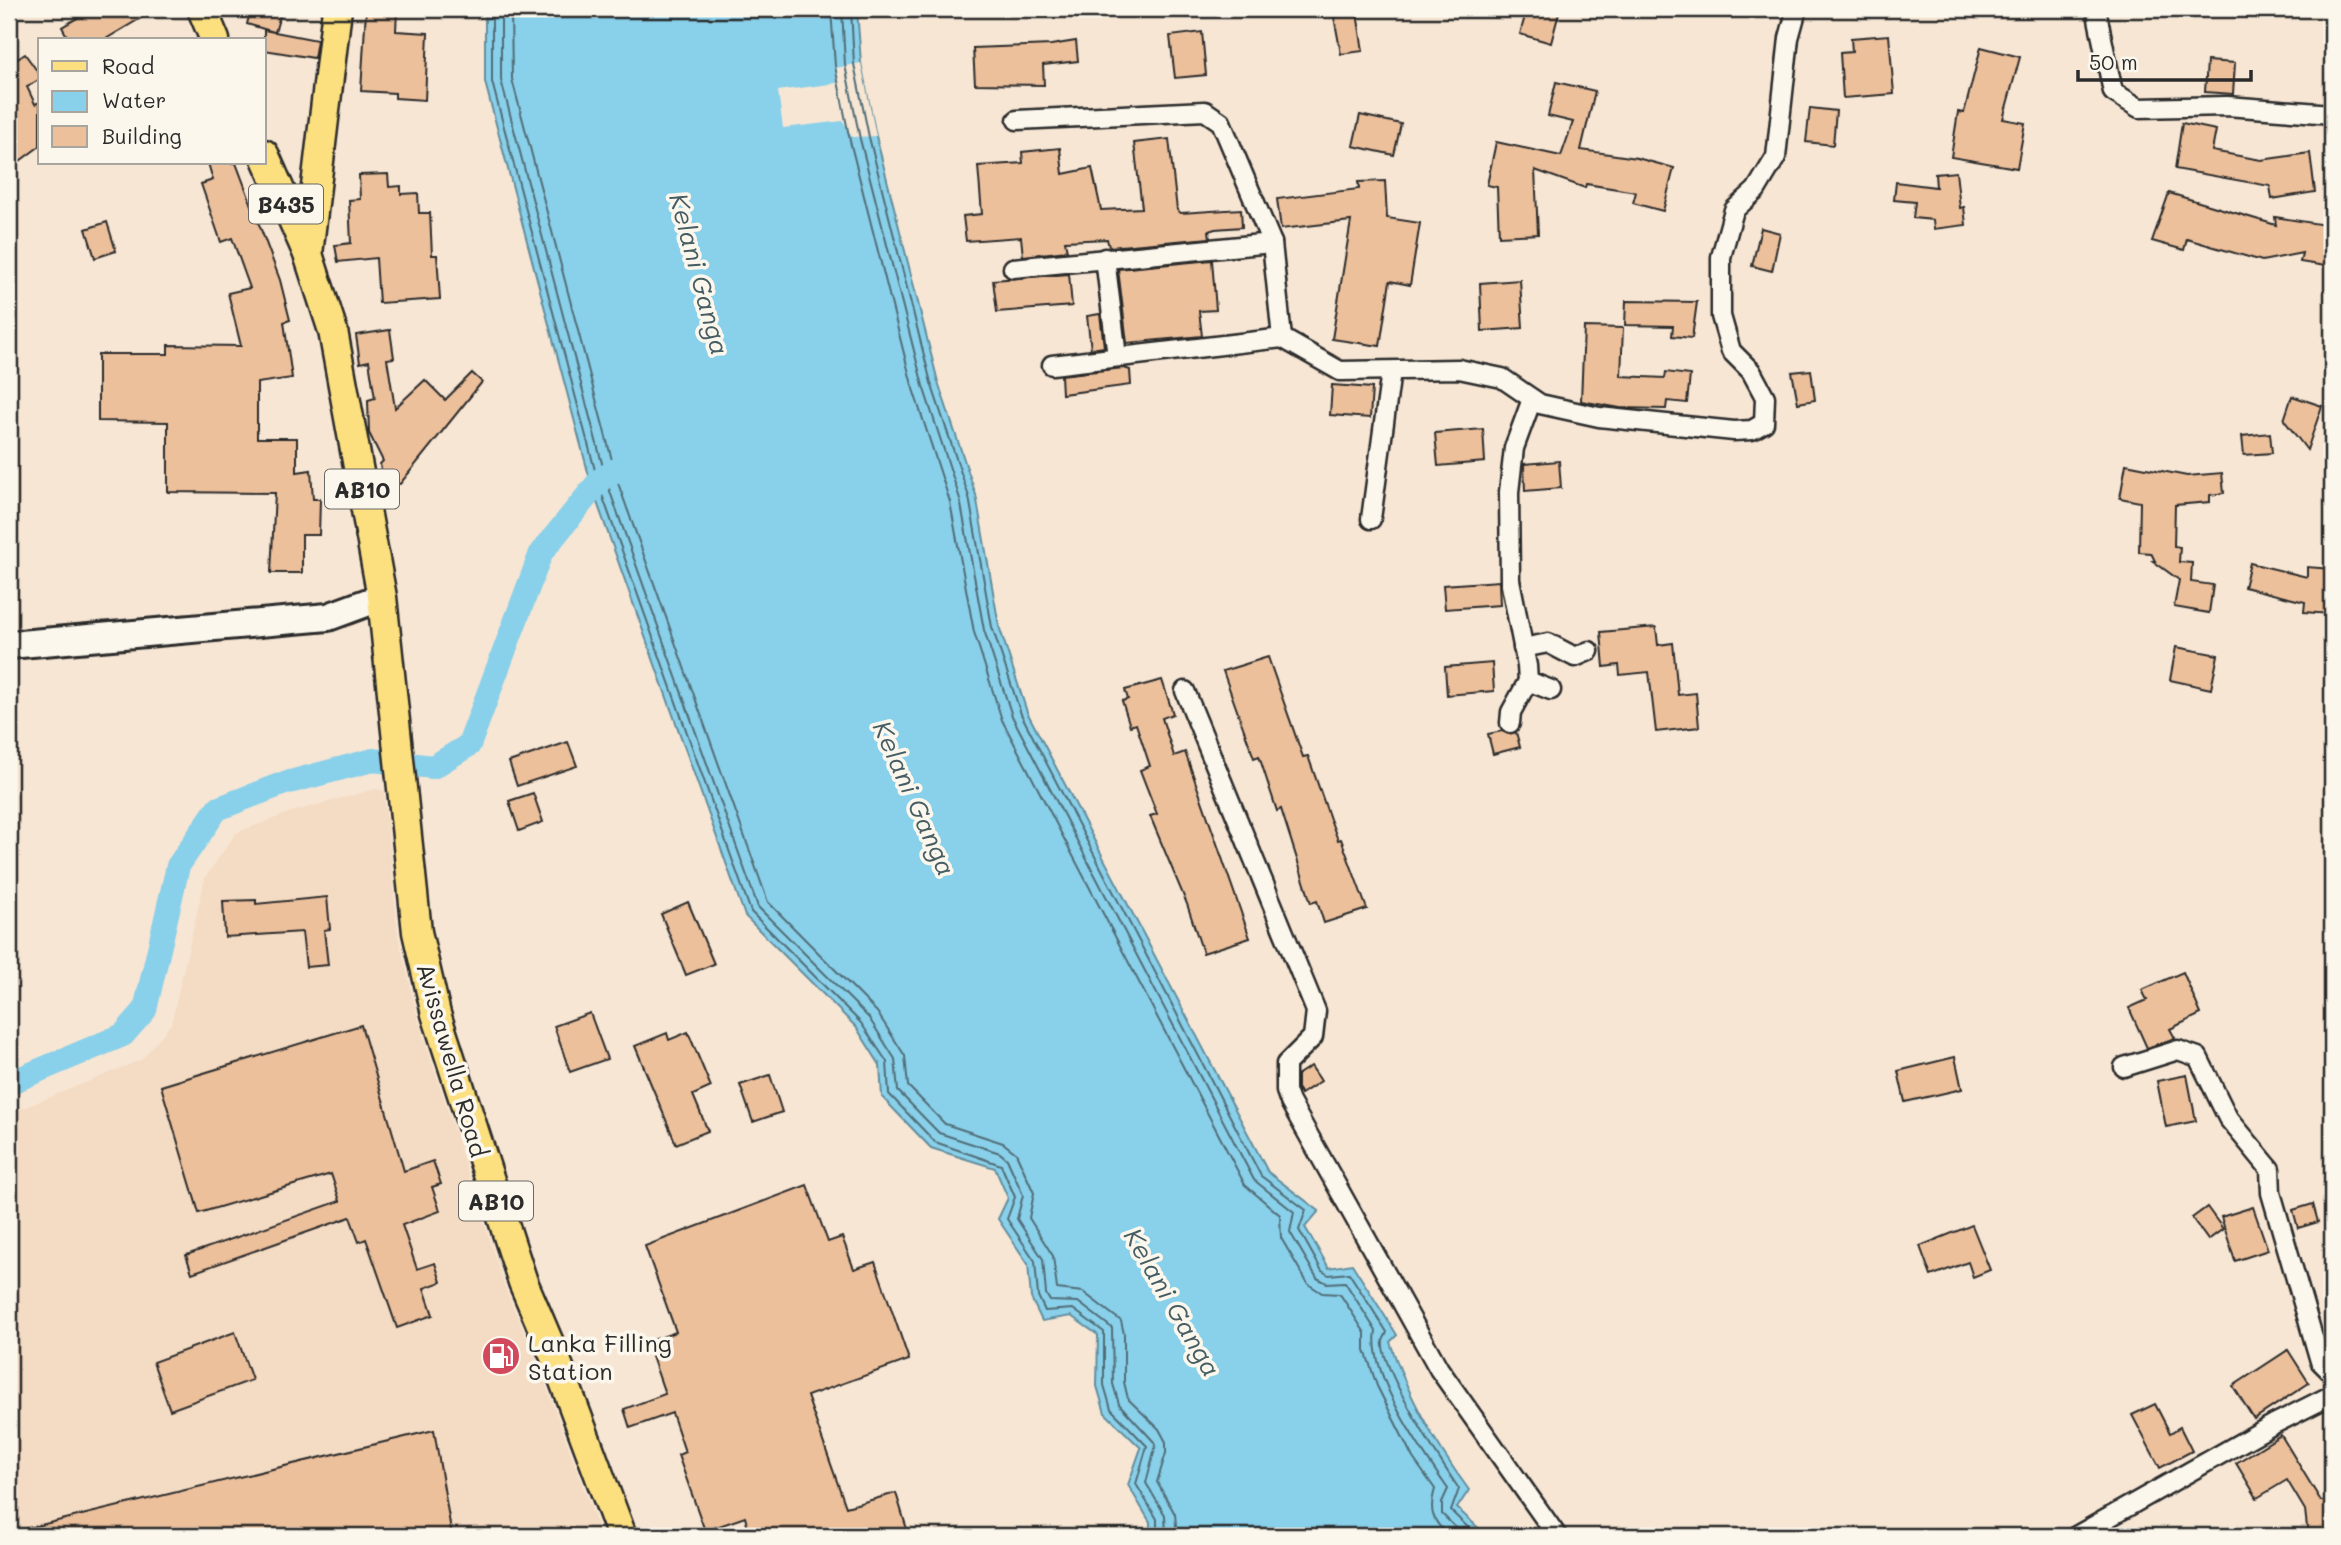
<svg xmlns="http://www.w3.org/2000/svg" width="2341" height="1545" font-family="Mali,sans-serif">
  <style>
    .built { fill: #f4dbc3 }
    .water { fill: #89d0ea; stroke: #638e9e; stroke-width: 2 }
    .pier { fill: #f7e6d4 }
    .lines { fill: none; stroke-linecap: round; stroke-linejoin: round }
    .shore { stroke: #516d77; stroke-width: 2 }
    .canal { stroke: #89d0ea; stroke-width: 24 }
    .building { fill: #edc09c; stroke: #2b2b2b; stroke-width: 2 }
    .minor-casing { stroke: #2b2b2b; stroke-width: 23 }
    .secondary-casing { stroke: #2b2b2b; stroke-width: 32 }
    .primary-casing { stroke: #2b2b2b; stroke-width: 33 }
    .minor { stroke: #fbf7ec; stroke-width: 18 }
    .secondary { stroke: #fbf7ec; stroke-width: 26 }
    .primary { stroke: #fce080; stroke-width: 28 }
    .labels { text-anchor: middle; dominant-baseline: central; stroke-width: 7; stroke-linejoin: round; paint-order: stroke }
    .shield { fill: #fbf7ec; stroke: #696865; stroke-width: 2 }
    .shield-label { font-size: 23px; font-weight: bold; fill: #2b2b2b }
    .street-label { font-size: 24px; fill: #2b2b2b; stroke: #fbf7ec }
    .poi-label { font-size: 24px; fill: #2b2b2b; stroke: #fbf7ec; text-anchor: start }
    .water-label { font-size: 26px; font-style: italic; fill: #475d64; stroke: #fbf7ec }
  </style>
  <rect width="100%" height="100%" fill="#f7e6d4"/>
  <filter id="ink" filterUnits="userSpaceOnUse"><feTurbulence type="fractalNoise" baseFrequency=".0143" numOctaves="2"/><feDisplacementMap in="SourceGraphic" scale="14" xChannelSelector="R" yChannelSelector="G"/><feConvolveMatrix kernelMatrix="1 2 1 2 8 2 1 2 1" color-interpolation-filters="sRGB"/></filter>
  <g filter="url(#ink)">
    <path class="built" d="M375,789L384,791L398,935L418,1019L505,1288L538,1364L601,1536H9V1114L141,1060L171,1024L205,878L236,833L291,812Z"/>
    <path class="water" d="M485,9H857L861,63L876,136L938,382L976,495L999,626L1027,712L1268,1172L1319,1211L1305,1227L1329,1268L1352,1264L1397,1335L1390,1342C1408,1397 1435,1444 1469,1490L1457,1508L1487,1536H1150V1522L1128,1485L1141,1448L1105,1413L1097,1386L1098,1335L1071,1316L1042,1321L1031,1298L1028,1264L998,1219L1008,1198L995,1168L931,1148L882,1097L880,1065L856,1027L745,916L593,491L485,82Z"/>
    <path class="pier" d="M861,63L876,136L852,137L843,121L783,128L778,91L837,83L836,68Z"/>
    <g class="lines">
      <g class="shore">
        <path d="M492,9V82L600,489L751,912L861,1023L887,1062L889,1094L935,1142L1001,1165L1015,1197L1007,1219L1035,1261L1038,1296L1045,1311L1073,1309L1104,1332V1385L1111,1409L1147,1446L1136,1484L1157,1519V1536"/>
        <path d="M501,9V80L608,486L758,907L869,1018L895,1059L898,1091L939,1133L1000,1153L1007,1159L1023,1195L1017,1219L1043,1259L1046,1294L1050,1301L1078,1302L1112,1328L1113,1384L1119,1404L1156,1444L1146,1483L1165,1515L1166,1536"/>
        <path d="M511,9L512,79L618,483L768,902L877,1012L905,1056L908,1086L945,1124L1003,1143L1016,1153L1034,1193L1029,1218L1053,1256L1057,1289L1083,1292L1121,1321L1124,1334V1382L1128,1399L1159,1429L1166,1442V1453L1157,1482L1175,1514L1177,1536"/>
        <path d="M831,9L835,66L850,141L913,389L950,502L974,632L1002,720L1245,1185L1280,1215L1281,1238L1308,1284L1322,1293L1340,1294L1365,1333V1350L1377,1386L1413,1458L1435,1489C1429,1510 1431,1520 1449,1536"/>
        <path d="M842,9L845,65L860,139L923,386L960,499L984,630L1012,716L1254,1180L1294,1212L1290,1232L1317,1278L1327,1283L1345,1282L1376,1331C1368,1375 1423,1453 1448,1489L1442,1502V1514L1464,1536"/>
        <path d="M851,9L854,64L869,137L931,383L969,497L992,627L1021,714L1261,1176L1306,1210L1299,1230L1322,1271L1329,1275L1349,1273L1387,1332C1386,1335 1384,1338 1383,1341C1379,1367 1443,1465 1459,1489L1451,1511L1477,1536"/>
      </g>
      <path class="canal" d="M9,1083L123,1035L145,1010L178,866L217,809L282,784L373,760L433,767L469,745L541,553L600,480L616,470"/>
    </g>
    <g class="building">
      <path d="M93,9H156L104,40H69L62,27Z"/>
      <path d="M251,9H282L275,32L317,40L314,58L264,50V30L274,32L247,24Z"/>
      <path d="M366,9H397L396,31L428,33L425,100L395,98V93L361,91Z"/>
      <path d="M1527,9H1560L1551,43L1520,34Z"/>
      <path d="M1357,13L1363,51L1341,54L1334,17Z"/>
      <path d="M1202,32L1206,75L1175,78L1170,36Z"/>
      <path d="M1889,35L1894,94L1843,98L1840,53L1852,52L1851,38Z"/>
      <path d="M1076,41L1078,61L1043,65L1044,85L975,84L973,48L1051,45Z"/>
      <path d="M1981,47L2020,57L2003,119L2025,123L2017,168L1951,157L1958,112L1964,113Z"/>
      <path d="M9,53L13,62L25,54L40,75V79L27,87L35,104L40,102V146L9,169Z"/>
      <path d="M2207,61L2235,63L2233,94L2205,92Z"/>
      <path d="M1556,82L1595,91L1581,150L1637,158L1674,168L1663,211L1633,203L1636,192L1586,184L1585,188L1535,170L1538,234L1499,236L1497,187L1487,185L1496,142L1561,156L1573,122L1548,116Z"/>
      <path d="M1810,108L1836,111L1833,145L1806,142Z"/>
      <path d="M1360,115L1401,124L1394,155L1353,146Z"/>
      <path d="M2182,123L2216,130L2212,151L2261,160L2310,153L2315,192L2272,199L2270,186L2175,169Z"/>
      <path d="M1169,139L1177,210L1181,213L1241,209L1242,227L1215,229L1209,231L1210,238L1109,247L1107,239L1065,241L1067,251L1023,256L1021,237L966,241L963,216L982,214L978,166L1023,163L1022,152L1060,148L1063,174L1092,168L1101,210L1142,208L1134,143Z"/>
      <path d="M208,163H236L280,280L290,320L284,322L292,378L257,383V438H297V472L311,470L313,499H320L319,535H302V573H271L275,493L168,492V422L98,421V354H168V345L241,346L228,293L250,288L232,238L221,242L201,184L213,180Z"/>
      <path d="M1956,172L1960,208L1964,207L1966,225L1934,229L1933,220L1913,218L1915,202L1894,200L1896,182L1936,187L1935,174Z"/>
      <path d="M388,174L389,187L401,186V194L418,193L419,213H430L432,255H437L440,299L379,303L376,258L338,262L335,245L351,243L349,200L360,199L359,175Z"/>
      <path d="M1385,181L1387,218L1420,223L1410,285L1390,281L1380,346L1332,339L1351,221L1281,229L1277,199L1359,189L1358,182Z"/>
      <path d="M2169,193L2276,225L2275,217L2332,226V267L2300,262L2302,253L2262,261L2187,239L2184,250L2152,241Z"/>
      <path d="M107,222L116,251L95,258L86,229Z"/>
      <path d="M1761,228L1780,233L1772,271L1752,266Z"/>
      <path d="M1212,260L1216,310L1199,311L1202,336L1127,343L1118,269Z"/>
      <path d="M1069,274L1072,306L997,312L993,280Z"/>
      <path d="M1520,280L1523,328L1482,331L1480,283Z"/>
      <path d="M1626,301L1697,302L1692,338L1672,336L1673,326L1625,325Z"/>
      <path d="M1100,314L1104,347L1091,349L1087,316Z"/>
      <path d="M1584,327L1623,328L1621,376L1665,378L1666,372L1690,375L1687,403L1667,401L1666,409L1620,408L1581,401Z"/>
      <path d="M390,330L394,358L387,359L395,408L425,380L445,400L472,373L482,382L400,484L384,481L380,464L383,461L369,433L368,400L375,398L369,361L360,363L356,335Z"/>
      <path d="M1124,368L1130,370L1131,385L1062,394L1061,375Z"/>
      <path d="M1811,370L1815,400L1798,403L1792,372Z"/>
      <path d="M1332,385L1372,388L1370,418L1330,415Z"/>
      <path d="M2292,396L2322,406L2307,450L2284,420Z"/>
      <path d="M1483,429L1485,462L1438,466L1435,433Z"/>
      <path d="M2270,433L2272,453L2244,455L2242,436Z"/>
      <path d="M1559,461L1561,488L1525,491L1524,464Z"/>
      <path d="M2126,464L2187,476L2222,473L2224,493L2210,495V502L2175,505L2174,546L2180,547L2179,562L2192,563L2191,582L2213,585L2209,613L2174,607L2179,580L2153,561H2155L2151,553L2139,552L2140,502L2120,498Z"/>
      <path d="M2250,563L2307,577V567L2332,569L2331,614L2304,612L2305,602L2244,587Z"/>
      <path d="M1499,581L1500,605L1445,609L1443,585Z"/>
      <path d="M1656,627L1658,645L1673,643L1678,695L1696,693L1699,727L1656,732L1649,672L1620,675L1619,665L1604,667L1601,632Z"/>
      <path d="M2176,647L2218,655L2211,689L2170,680Z"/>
      <path d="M1268,657L1303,757L1308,756L1330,819L1338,840L1341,839L1367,909L1324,923L1317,901L1311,903L1281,809L1277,811L1259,756L1254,758L1223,671Z"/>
      <path d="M1492,663L1494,691L1447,695L1445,667Z"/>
      <path d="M1162,680L1173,714L1162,718L1174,756L1185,752L1250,938L1203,953L1187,904L1150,816L1157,814L1140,770L1150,766L1136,724L1130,726L1122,701L1128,699L1125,690Z"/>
      <path d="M1502,731L1508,734L1516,732L1520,747L1493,754L1488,734Z"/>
      <path d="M568,742L577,766L517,786L509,762Z"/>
      <path d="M533,793L543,822L519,831L509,801Z"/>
      <path d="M327,897L330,929L324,930L328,965L306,967L302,932L225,937L223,901L256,900V904Z"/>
      <path d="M688,902L714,964L686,975L661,914Z"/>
      <path d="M2183,972L2201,1014L2170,1029L2175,1038L2147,1048L2129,1008L2147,1000L2142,990Z"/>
      <path d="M590,1013L607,1059L570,1072L554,1026Z"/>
      <path d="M361,1025L404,1171L433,1161L441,1184L432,1187L440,1211L402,1225L417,1269L435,1263L441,1282L424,1288L433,1315L397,1328L366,1239L359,1242L350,1217L192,1273L186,1255L340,1201L331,1174L199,1213L161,1086Z"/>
      <path d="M688,1032L711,1087L693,1095L708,1131L676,1144L635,1046L667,1033L669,1040Z"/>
      <path d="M1955,1057L1962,1089L1905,1102L1898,1071Z"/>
      <path d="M1311,1066L1321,1081L1301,1094L1297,1088V1075Z"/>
      <path d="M770,1075L782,1112L753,1122L740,1085Z"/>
      <path d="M2187,1075L2196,1121L2166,1127L2157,1081Z"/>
      <path d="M807,1185L828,1242L842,1237L854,1269L875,1262L909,1360L807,1396L846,1507L896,1493L909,1536H750L745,1517L705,1531L678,1455L685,1452L672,1413L630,1428L624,1409L665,1394L647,1342L676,1332L645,1246Z"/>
      <path d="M2313,1204L2318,1222L2298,1228L2293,1210Z"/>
      <path d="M2207,1207L2223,1229L2208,1240L2192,1218Z"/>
      <path d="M2253,1207L2268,1250L2235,1261L2221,1217Z"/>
      <path d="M1972,1225L1990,1270L1973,1277L1968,1262L1931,1276L1920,1246Z"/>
      <path d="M235,1332L252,1380L170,1410L153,1362Z"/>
      <path d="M2288,1350L2309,1383L2254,1419L2233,1386Z"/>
      <path d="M2155,1404L2170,1433L2180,1427L2192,1451L2160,1468L2132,1415Z"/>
      <path d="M434,1430L452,1536H25L24,1529Z"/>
      <path d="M2281,1435L2321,1501L2330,1500L2332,1536H2308L2305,1510L2287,1480L2257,1498L2236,1463Z"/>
    </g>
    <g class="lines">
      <defs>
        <g id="minor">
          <path d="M2096,9L2113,92L2139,108L2227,106L2332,114"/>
          <path d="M1017,120L1205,111L1221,122L1272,243L1282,338"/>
          <path d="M1105,258L1117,357"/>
          <path d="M1013,268L1272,243"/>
          <path d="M1052,365L1282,338L1340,371L1459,369L1502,378L1540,404L1599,417L1734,431L1752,430L1764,423L1765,397L1751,371L1731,351L1721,316V257L1734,210L1756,190L1776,157L1789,38L1797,9"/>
          <path d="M1371,519L1391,371"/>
          <path d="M1523,648L1548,643L1575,657L1589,651"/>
          <path d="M1528,681L1551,690"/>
          <path d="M1185,691L1316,1011L1313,1037L1286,1064V1091L1290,1102L1439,1369L1557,1536"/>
          <path d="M1510,723L1511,712L1528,681L1527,666L1510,580L1509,492L1514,448L1532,399"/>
          <path d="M2124,1067L2178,1050L2198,1057L2228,1118L2270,1169L2271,1193L2320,1361L2332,1373"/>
          <path d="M2076,1536L2274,1424L2332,1395"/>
        </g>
        <path id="secondary" d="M9,645L328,617L382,597"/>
        <g id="primary">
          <path d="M202,9L215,40"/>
          <path d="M264,154L308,254L333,331L382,597L417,932L436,1014L523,1282L555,1357L622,1536"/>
          <path d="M308,254L337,9"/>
        </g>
      </defs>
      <use href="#minor" class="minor-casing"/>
      <use href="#secondary" class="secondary-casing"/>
      <use href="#primary" class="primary-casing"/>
      <use href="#minor" class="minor"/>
      <use href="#secondary" class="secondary"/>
      <use href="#primary" class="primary"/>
    </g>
  </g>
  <defs>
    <symbol id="fuel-disc" viewBox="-11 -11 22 22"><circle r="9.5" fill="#d1495b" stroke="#fbf7ec"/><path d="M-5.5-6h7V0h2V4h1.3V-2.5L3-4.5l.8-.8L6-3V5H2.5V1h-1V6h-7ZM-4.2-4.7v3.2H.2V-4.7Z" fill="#fff"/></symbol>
  </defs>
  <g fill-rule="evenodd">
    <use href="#fuel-disc" x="479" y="1334" width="44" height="44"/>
  </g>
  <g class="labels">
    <g class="shield">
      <rect x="249" y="184.5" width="74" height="39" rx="5"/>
      <rect x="325" y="469.5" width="74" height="39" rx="5"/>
      <rect x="459" y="1181.5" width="74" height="39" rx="5"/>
    </g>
    <g class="shield-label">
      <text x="286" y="204">B435</text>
      <text x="362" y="489">AB10</text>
      <text x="496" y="1201">AB10</text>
    </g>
    <g class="street-label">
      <text transform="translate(453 1060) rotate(74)">Avissawella Road</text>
    </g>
    <g class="poi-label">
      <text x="528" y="1342">Lanka Filling<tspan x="528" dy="28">Station</tspan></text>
    </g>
    <g class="water-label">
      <text transform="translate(700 274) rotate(75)">Kelani Ganga</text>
      <text transform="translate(915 798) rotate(66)">Kelani Ganga</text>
      <text transform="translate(1173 1302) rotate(60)">Kelani Ganga</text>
    </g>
  </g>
  <rect width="2341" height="1545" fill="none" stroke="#fbf7ec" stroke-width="35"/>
  <rect x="18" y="18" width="2306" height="1510" fill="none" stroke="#2b2b2b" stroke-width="2.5" filter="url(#ink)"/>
  <rect x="38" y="38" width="228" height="126" fill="#fbf7ec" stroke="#a8a59f" stroke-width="2"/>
  <rect x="52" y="61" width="35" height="10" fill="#fce080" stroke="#a8a59f" stroke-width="2"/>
  <text x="102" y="74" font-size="21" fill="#2b2b2b">Road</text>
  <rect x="52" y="91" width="35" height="21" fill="#89d0ea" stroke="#a8a59f" stroke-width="2"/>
  <text x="102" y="108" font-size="21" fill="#2b2b2b">Water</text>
  <rect x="52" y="126" width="35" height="21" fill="#edc09c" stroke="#a8a59f" stroke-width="2"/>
  <text x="102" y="144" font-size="21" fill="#2b2b2b">Building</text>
  <path d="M2078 70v10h173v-10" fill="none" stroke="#2b2b2b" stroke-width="3.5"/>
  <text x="2089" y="70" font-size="21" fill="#2b2b2b" stroke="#fbf7ec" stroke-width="5" paint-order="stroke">50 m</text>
</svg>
